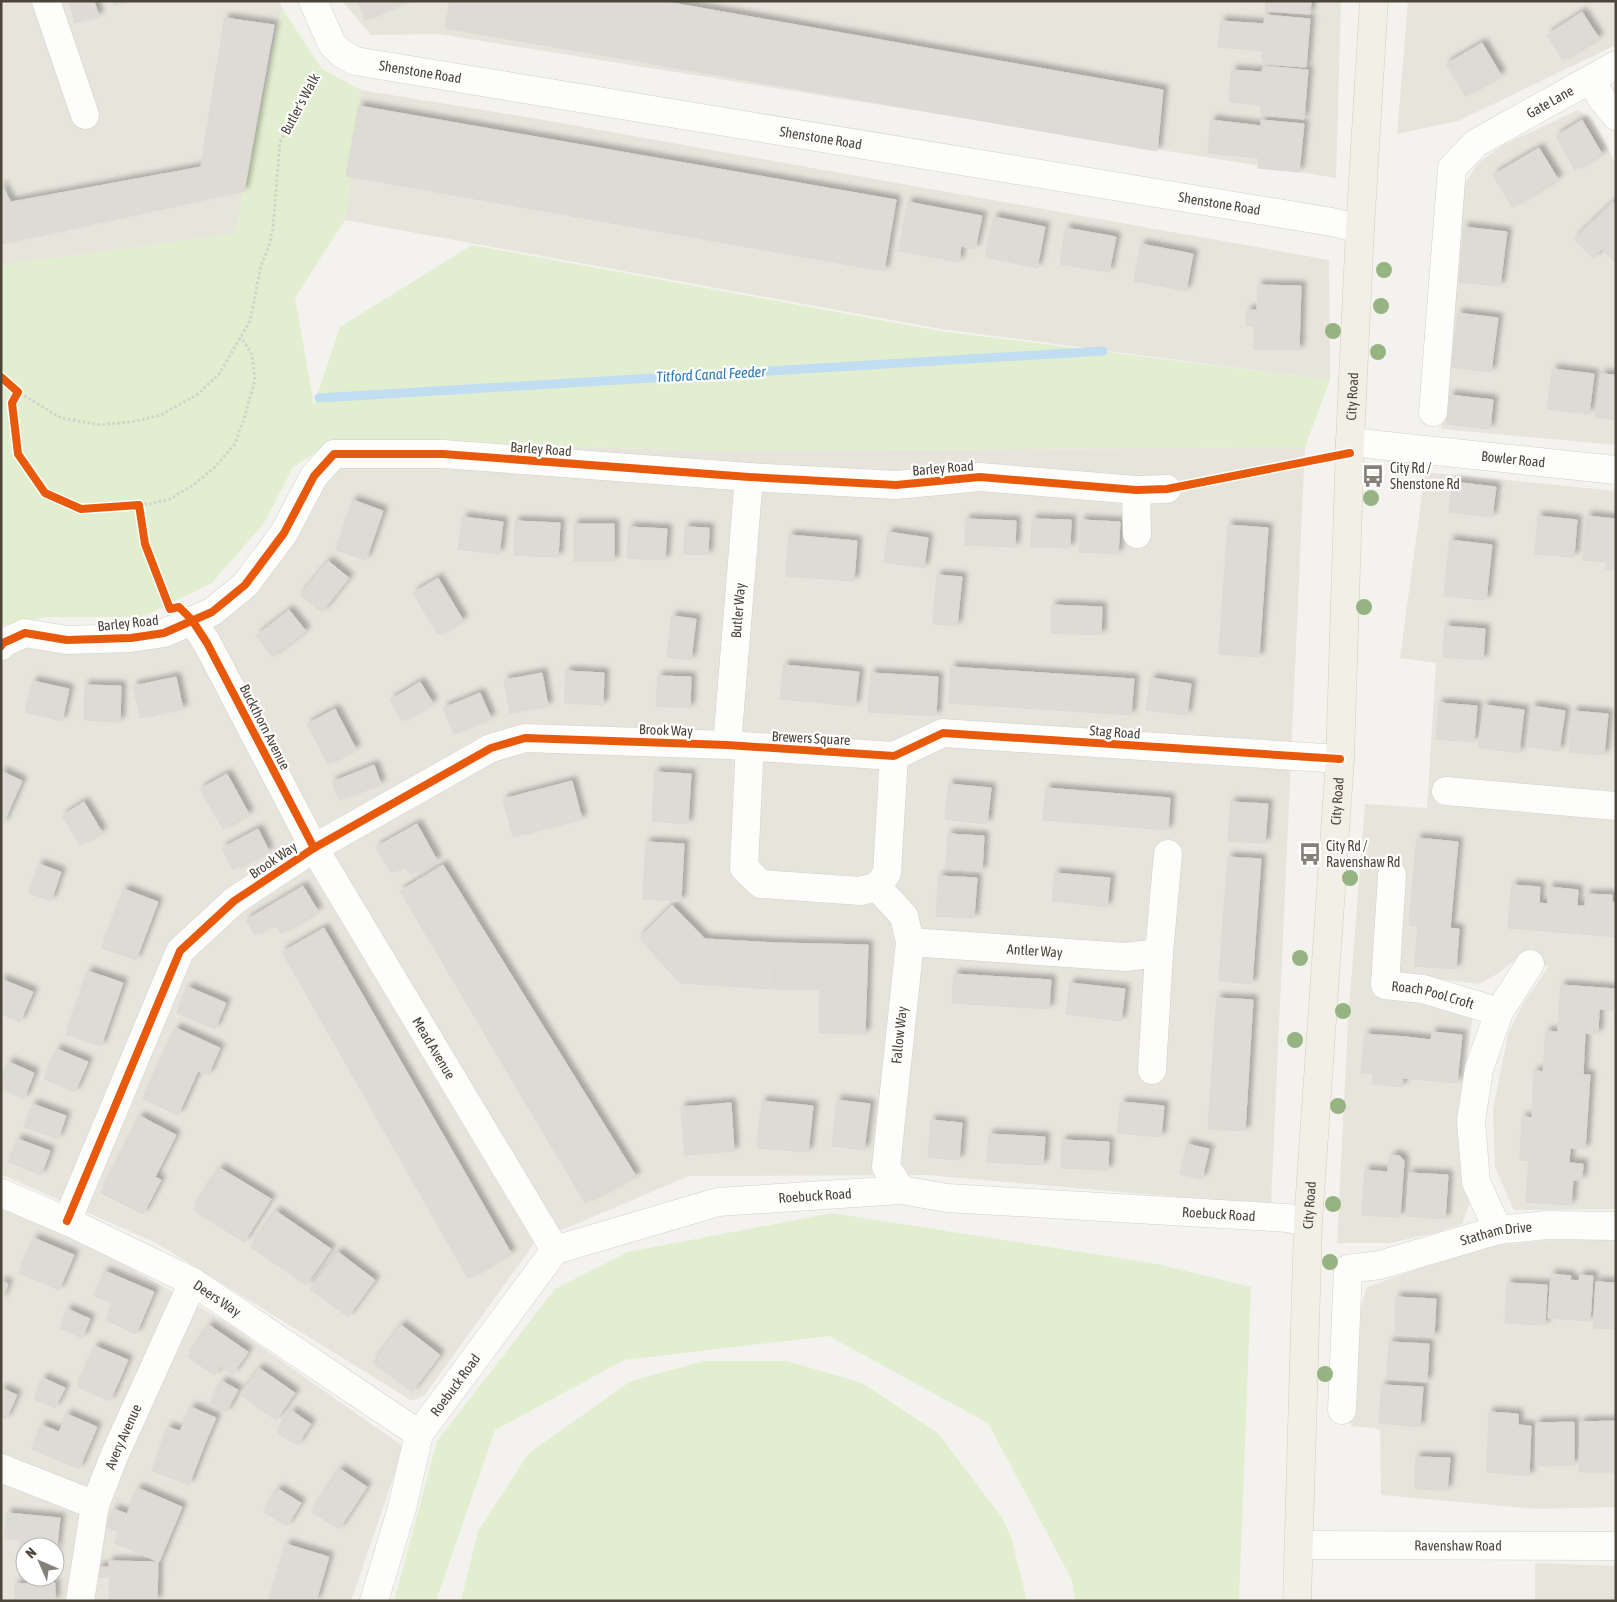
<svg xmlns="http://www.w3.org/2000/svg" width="1617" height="1602" font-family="'Asap Condensed',sans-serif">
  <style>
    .residential { fill: #e7e4dc; fill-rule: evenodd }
    .green { fill: #e1eecf }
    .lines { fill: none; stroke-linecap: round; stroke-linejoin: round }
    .stream { stroke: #c0ddf1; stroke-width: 9 }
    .building { fill: #dedbd6; stroke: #dcd9d4; filter: url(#shadow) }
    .minor-casing { stroke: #d2d0cb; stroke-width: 29 }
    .major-casing { stroke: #d6cebb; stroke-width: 29 }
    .path { stroke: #d3d2cc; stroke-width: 3; stroke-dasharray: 2.5 2.5; stroke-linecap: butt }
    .minor { stroke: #fdfdfc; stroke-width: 28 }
    .major { stroke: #f2efe6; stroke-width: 28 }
    .cycleway-casing { stroke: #fff; stroke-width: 11 }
    .cycleway { stroke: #e8590c; stroke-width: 8 }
    .tree { fill: #96b382 }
    .labels { text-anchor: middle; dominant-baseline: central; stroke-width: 4.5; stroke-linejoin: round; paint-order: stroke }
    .street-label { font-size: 14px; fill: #4b4439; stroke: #fff }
    .poi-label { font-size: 14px; fill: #4b4439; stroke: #fff; text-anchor: start }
    .water-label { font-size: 15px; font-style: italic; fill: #2e7ab2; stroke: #fff }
  </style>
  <defs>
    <filter id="shadow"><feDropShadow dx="4.5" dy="-4.5" stdDeviation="2.5" flood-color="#0004"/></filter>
  </defs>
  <rect width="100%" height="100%" fill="#f4f2ee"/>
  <g class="residential">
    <path d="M1,1H279L282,8L235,234L1,265Z"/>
    <path d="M342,1H1341L1336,178L438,34L371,35Z"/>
    <path d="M1408,1H1616V45L1458,121L1397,134Z"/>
    <path d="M361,90L538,119L1329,260L1330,380L941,329L345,220Z"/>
    <path d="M1578,110L1593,120L1616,164V445L1441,429L1464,185L1478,163L1503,145Z"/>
    <path d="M335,440L719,451L1305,447L1271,1205L927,1175L689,1176L536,1241L424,1396L412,1401L158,1244L1,1174V661L8,650L23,644L192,631L316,481Z"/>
    <path d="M1425,472L1616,491V1209L1514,1210L1495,1168L1493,1109L1508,1034L1522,1006L1548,967L1521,955L1499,973L1479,984L1416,976L1415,1003L1473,1014L1458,1121L1470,1202L1462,1224L1439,1232L1390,1243H1337L1348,1021L1365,804L1427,808L1436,663L1400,658Z"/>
    <path d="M1,1205L84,1242L226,1322L404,1447L351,1601H1ZM25,1547H55V1577H25Z"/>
    <path d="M1616,1239V1507L1537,1509L1381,1495L1380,1429L1351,1426L1362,1303L1367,1287L1426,1266L1489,1246L1551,1240Z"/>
    <path d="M1535,1563L1616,1566V1601H1535Z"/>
  </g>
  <g class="green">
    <path d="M282,8L322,69L361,90L345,220L295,298L314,405L340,327L472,245L940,331L1330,380L1305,447L719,451L335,440L293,467L265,522L212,583L142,617H46L1,626V265L235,234Z"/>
    <path d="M832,1213L1157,1264L1251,1287L1239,1601H1075L1072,1580L988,1423L829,1336L624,1360L495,1430L436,1601H394L437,1441L555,1289L628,1252Z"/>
    <path d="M704,1361H787L862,1383L938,1433L1003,1519L1011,1537L1027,1601H461L478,1531L529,1453L631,1381Z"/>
  </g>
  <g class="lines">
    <path class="stream" d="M319,398L1103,351"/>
  </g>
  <g class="building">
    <path d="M69,1H94L99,16L75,23Z"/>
    <path d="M112,1H125L115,6Z"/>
    <path d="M358,1H409L365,20Z"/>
    <path d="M450,1H661L1163,90L1157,151L445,28Z"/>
    <path d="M1252,1H1311L1310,14L1265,11L1266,2Z"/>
    <path d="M1582,12L1599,38L1563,60L1547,35Z"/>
    <path d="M1265,15L1310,19L1306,67L1262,64L1263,51L1218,47L1221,21L1264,24Z"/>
    <path d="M225,18L274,25L244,191L1,244V184L11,202L201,167Z"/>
    <path d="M1482,43L1501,75L1465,96L1446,64Z"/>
    <path d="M1263,66L1308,70L1304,119L1261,115V105L1229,102L1232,70L1262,72Z"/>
    <path d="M359,106L896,200L884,271L346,176Z"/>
    <path d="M1211,120L1261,126V120L1304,124L1299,172L1258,168L1259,158L1208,153Z"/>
    <path d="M1582,120L1602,154L1575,170L1556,136Z"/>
    <path d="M1539,148L1558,179L1512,207L1493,175Z"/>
    <path d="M908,202L982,216L975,249L961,246L959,262L899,251Z"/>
    <path d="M1613,202L1616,205L1615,262L1602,249L1593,258L1574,239Z"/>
    <path d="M994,217L1045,227L1037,268L985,257Z"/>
    <path d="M1464,227L1507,232L1500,286L1459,282Z"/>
    <path d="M1066,228L1116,237L1109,272L1060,264Z"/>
    <path d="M1141,244L1193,254L1186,291L1134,281Z"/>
    <path d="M1258,285L1301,286L1299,350L1254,349V326H1246L1247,310H1257Z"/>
    <path d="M1458,313L1498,318L1491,372L1451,367Z"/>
    <path d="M1553,369L1594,374L1589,414L1547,409Z"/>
    <path d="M1601,374L1616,375V420L1595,417Z"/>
    <path d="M1450,395L1493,400L1490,429L1447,424Z"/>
    <path d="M1453,482L1496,487L1492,517L1449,512Z"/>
    <path d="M353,500L383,511L366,560L336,550Z"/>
    <path d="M1538,516L1577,520L1574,557L1535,554Z"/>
    <path d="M1587,516L1616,519L1614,541H1616V570L1606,569L1607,562L1583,560Z"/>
    <path d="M463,517L503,522L499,554L458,549Z"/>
    <path d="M966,519L1016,521L1015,547L965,545Z"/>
    <path d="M1032,519L1071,520L1070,548L1031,547Z"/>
    <path d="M1081,520L1120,522L1118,554L1079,552Z"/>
    <path d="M515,521L560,523L558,557L514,555Z"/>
    <rect x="574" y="524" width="40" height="37"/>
    <path d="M1228,525L1268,528L1259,657L1219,654Z"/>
    <path d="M629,527L667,529L665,560L627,558Z"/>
    <path d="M685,527L709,528L708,555L684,554Z"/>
    <path d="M888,532L928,538L924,568L884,562Z"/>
    <path d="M789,535L857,541L854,581L786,576Z"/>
    <path d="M1450,540L1492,545L1486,600L1444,596Z"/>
    <path d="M328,561L349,578L322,612L300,595Z"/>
    <path d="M937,575L962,577L957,626L933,624Z"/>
    <path d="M438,578L463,620L438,635L413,593Z"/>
    <path d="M1052,605L1102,607L1101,635L1051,633Z"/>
    <path d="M289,610L306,631L272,657L256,636Z"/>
    <path d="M672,616L696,619L691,660L667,657Z"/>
    <path d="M1445,626L1485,629L1483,660L1443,657Z"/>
    <path d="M784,665L859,672L855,706L780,699Z"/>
    <path d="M951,667L1134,679L1131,715L949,703Z"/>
    <path d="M566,671L604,673L603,705L564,703Z"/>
    <path d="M542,673L548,706L510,713L504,680Z"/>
    <path d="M871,673L938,677L936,716L868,712Z"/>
    <path d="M658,676L691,677L690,708L656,706Z"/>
    <path d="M176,677L183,709L140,718L133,686Z"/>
    <path d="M1151,678L1191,684L1187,715L1146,710Z"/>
    <path d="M33,681L69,689L62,721L25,712Z"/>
    <path d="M420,682L433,703L402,721L390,700Z"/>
    <path d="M85,685L121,686L120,722L84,720Z"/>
    <path d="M480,693L491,718L454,734L443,708Z"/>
    <path d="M1439,703L1477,706L1474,742L1436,739Z"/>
    <path d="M1484,705L1524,710L1519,753L1478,747Z"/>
    <path d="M1532,706L1565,711L1559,751L1527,746Z"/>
    <path d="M335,709L356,749L328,764L307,724Z"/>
    <path d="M1573,711L1608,714L1604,755L1569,752Z"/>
    <path d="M374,765L381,784L339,800L332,782Z"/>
    <path d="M1,771L22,781L3,824L1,823Z"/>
    <path d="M655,772L691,774L688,824L652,821Z"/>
    <path d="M227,774L249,814L223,829L200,789Z"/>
    <path d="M572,781L582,819L513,837L503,799Z"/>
    <path d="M949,784L991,788L987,824L945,819Z"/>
    <path d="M1046,788L1170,798L1168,830L1043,820Z"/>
    <path d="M84,802L102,832L80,845L62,816Z"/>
    <path d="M1231,802L1268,804L1265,843L1228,841Z"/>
    <path d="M417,824L437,860L410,875L405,866L391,873L376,847Z"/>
    <path d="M258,829L269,851L233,870L222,848Z"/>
    <path d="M948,834L984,836L982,871L946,868Z"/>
    <path d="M1417,838L1458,842L1454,885L1413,881Z"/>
    <path d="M646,842L684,844L681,901L643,899Z"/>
    <path d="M1228,857L1261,859L1252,984L1219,981Z"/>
    <path d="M39,864L61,872L51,901L29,893Z"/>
    <path d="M443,865L636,1176L585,1203L400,891Z"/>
    <path d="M1055,873L1110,878L1107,907L1052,901Z"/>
    <path d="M939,876L977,878L974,918L936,916Z"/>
    <path d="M1413,881L1454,885L1450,929L1409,925Z"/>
    <path d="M1512,885L1540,887L1539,903L1548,904L1545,931L1508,928Z"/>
    <path d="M303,886L318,911L281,934L275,924L255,935L246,920Z"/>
    <path d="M1549,887L1578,890L1577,906H1585L1583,934L1545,931Z"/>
    <path d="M124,889L158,902L136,960L102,948Z"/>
    <path d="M1586,894L1612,895V902L1616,903V937L1583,934Z"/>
    <path d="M672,905L705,939L776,943L775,989L680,983L639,938Z"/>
    <path d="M1418,926L1459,929L1456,969L1415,966Z"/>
    <path d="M324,928L511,1253L468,1278L282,952Z"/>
    <path d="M776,943L868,945L865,1034L819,1033L820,990L775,989Z"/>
    <path d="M88,971L123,983L101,1046L66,1034Z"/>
    <path d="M954,974L1051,980L1049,1009L952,1003Z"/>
    <path d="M1,979L33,992L20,1022L1,1014Z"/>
    <path d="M1070,983L1125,989L1121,1021L1066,1014Z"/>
    <path d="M1561,985L1616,989V1010L1599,1009L1598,1034L1558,1032Z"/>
    <path d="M188,987L226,1003L215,1029L177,1013Z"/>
    <path d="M1217,998L1253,1000L1245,1131L1208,1129Z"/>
    <path d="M176,1028L220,1048L208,1075L198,1071L178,1115L143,1099Z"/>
    <path d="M1546,1031L1585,1034L1583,1074L1543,1072Z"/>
    <path d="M1432,1032L1462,1035L1457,1083L1402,1078L1406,1037L1431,1040Z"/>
    <path d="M1365,1034L1406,1037L1402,1087L1372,1084L1373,1073H1361Z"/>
    <path d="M57,1049L88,1062L75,1092L44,1079Z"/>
    <path d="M9,1062L34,1073L24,1099L1,1089V1081Z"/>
    <path d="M1534,1071L1590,1075L1587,1121L1532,1118Z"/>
    <path d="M837,1100L870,1104L864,1150L832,1146Z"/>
    <path d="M762,1101L813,1106L808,1152L757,1148Z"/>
    <path d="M1121,1102L1164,1106L1161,1137L1117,1133Z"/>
    <path d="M731,1103L734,1151L685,1155L681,1107Z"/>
    <path d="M33,1104L66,1116L58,1139L24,1127Z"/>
    <path d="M140,1116L176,1135L155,1177L161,1180L143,1214L101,1193Z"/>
    <path d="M1522,1117L1587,1121L1585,1149L1570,1148L1569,1163L1520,1160Z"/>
    <path d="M931,1120L962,1123L959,1160L928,1157Z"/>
    <path d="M989,1134L1045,1137L1043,1165L987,1162Z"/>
    <path d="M18,1139L50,1151L41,1175L9,1162Z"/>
    <path d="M1062,1140L1109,1142L1108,1170L1061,1168Z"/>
    <path d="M1187,1144L1209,1149L1202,1179L1180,1174Z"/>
    <path d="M1393,1155L1400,1156L1404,1161L1400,1217L1362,1215L1365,1170L1388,1172L1389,1159Z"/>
    <path d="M1529,1160L1583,1164L1582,1180H1573L1571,1205L1526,1202Z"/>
    <path d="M220,1168L271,1199L244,1242L193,1210Z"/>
    <path d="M1409,1173L1448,1175L1445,1219L1406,1216Z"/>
    <path d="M276,1211L331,1249L306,1285L251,1247Z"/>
    <path d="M34,1238L74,1255L59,1290L19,1273Z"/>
    <path d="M338,1252L375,1280L348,1317L310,1289Z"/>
    <path d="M105,1271L154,1292L136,1334L106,1320L113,1304L94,1296Z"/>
    <path d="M1551,1274L1571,1276L1570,1280L1579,1281L1580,1275L1593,1276L1590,1321L1548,1318Z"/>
    <path d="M1,1281L8,1284L1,1301Z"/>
    <path d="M1596,1282L1616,1283V1329L1593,1328Z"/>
    <path d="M1507,1283L1547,1285L1545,1325L1505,1323Z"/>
    <path d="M1396,1297L1436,1299L1434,1337L1395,1335Z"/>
    <path d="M68,1309L90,1319L82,1338L60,1328Z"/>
    <path d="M209,1325L248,1352L233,1374L221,1366L214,1375L188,1357Z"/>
    <path d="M401,1325L440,1355L412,1392L373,1363Z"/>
    <path d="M1389,1342L1429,1344L1427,1382L1387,1379Z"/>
    <path d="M95,1346L128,1360L110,1401L77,1387Z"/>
    <path d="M259,1368L295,1393L276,1420L240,1395Z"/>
    <path d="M43,1378L65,1388L55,1408L34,1399Z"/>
    <path d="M222,1381L238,1390L226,1412L210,1404Z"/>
    <path d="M1382,1385L1423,1387L1420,1427L1379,1423Z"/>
    <path d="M1,1388L17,1395L6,1419L1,1417Z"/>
    <path d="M191,1407L216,1418L205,1443L180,1431Z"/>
    <path d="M292,1411L311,1424L297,1445L277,1433Z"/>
    <path d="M1489,1412L1518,1414V1425L1531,1426L1529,1476L1487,1472Z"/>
    <path d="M67,1414L97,1427L79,1469L32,1449L42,1425L59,1432Z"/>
    <path d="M1616,1421V1472H1579L1580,1422Z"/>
    <path d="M1574,1422V1465L1536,1466V1423Z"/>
    <path d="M168,1427L180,1431L205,1443L189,1485L152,1471Z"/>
    <path d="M1416,1457L1450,1458L1447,1490L1415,1489Z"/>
    <path d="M340,1469L367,1487L339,1529L312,1512Z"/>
    <path d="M138,1488L182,1507L159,1562L115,1543L120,1532L106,1527L114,1509L127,1514Z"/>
    <path d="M278,1489L301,1503L287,1526L264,1512Z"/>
    <path d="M7,1513L60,1518L55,1563V1547H25V1561L19,1560L21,1540L5,1539Z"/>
    <path d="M286,1544L329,1557L316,1601H274L269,1599Z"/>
    <path d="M109,1561L158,1562L157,1601H109L110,1577H98V1567H109Z"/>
    <path d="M55,1583V1601H15V1584Z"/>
  </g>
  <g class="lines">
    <defs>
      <g id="minor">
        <path d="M46,1L85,115"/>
        <path id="s1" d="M313,1L332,44L341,53L355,61L1332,222L1360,229"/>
        <path d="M1591,80L1602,99L1616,116"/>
        <path id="s2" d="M1433,412L1452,168L1476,143L1616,65"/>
        <path id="s3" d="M1350,442L1616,470"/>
        <path d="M1136,490L1137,534"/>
        <path id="s4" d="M192,620L207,643L314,848L555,1250"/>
        <path d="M1,646L3,643L25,633L67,640L131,638L164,633L212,612L245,585L284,533L314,476L334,454H443L749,477L896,485L980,477L1136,490L1167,489"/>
        <path id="s5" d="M727,745L749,477"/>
        <path d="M751,747L749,763L744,868L761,884L860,891L877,887L887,873L894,756"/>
        <path d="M1446,791L1616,806"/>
        <path id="s6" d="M1392,875L1385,985L1423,989L1499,1012L1479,1069L1471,1121L1476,1182L1498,1230"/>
        <path d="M877,887L904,916L910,942L886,1167L901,1190"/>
        <path id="s7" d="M910,942L1125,957L1159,953L1152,1070"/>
        <path d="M1159,953L1168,854"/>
        <path d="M1499,1012L1530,964"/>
        <path id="s8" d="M1,1193L67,1221L193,1282L419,1434"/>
        <path d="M67,1221L180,951L234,901L314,848L491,748L525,738L727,745L894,756L943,733L1340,759"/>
        <path id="s9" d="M1342,1410L1348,1269L1380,1265L1498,1230L1547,1225L1616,1226"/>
        <path d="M1,1468L95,1505"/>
        <path id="s10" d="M1299,1545L1616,1546"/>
        <path id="s11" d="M80,1601L95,1505L115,1454L193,1282"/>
        <path id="s12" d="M374,1601L402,1508L419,1434L555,1250L718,1202L901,1190L947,1198L1288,1218L1308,1223"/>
      </g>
      <g id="major">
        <path id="s13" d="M1297,1601L1308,1223L1340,759L1350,442L1360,229L1374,1"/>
      </g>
    </defs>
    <use href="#minor" class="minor-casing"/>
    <use href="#major" class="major-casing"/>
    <g class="path">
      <path d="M1,377L18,392L61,418L101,425L137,421L161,415L198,394L219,374L250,321L261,266L269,246L273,227L280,142L318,71"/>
      <path d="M18,392L12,403L18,454L45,493L81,509L139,505L145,544L167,601"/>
      <path d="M139,505L150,504L170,499L196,483L215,467L235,444L244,419L255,380L252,355L241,337"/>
    </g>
    <use href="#minor" class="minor"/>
    <use href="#major" class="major"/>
    <defs>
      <g id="cycleway">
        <path d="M1,377L18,392L12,403L18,454L45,493L81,509L139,505L145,544L170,609L179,607L192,620L207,643L314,848"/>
        <path d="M1,646L3,643L25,633L67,640L131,638L164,633L212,612L245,585L284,533L314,476L334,454H443L749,477L896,485L980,477L1136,490L1167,489L1350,453"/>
        <path d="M67,1221L180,951L234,901L314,848L491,748L525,738L727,745L894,756L943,733L1340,759"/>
      </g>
    </defs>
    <use href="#cycleway" class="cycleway-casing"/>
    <use href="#cycleway" class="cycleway"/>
  </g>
  <g class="tree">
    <circle cx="1384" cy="270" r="8"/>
    <circle cx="1381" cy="306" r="8"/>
    <circle cx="1333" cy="331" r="8"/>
    <circle cx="1378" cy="352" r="8"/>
    <circle cx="1371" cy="498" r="8"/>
    <circle cx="1364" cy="607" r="8"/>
    <circle cx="1350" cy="878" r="8"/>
    <circle cx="1300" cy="958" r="8"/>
    <circle cx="1343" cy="1011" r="8"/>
    <circle cx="1295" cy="1040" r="8"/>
    <circle cx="1338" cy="1106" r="8"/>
    <circle cx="1333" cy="1204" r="8"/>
    <circle cx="1330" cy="1262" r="8"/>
    <circle cx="1325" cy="1374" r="8"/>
  </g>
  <defs>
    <symbol id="bus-bare" viewBox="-9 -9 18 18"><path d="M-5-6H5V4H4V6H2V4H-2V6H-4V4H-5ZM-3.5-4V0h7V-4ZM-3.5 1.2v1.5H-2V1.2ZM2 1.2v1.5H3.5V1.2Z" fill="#868178" stroke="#fff" stroke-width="2.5" paint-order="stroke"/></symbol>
  </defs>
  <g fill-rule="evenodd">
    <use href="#bus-bare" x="1357" y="460" width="32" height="32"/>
    <use href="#bus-bare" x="1294" y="838" width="32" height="32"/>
  </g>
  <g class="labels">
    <g class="street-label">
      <text stroke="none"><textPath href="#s1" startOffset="142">Shenstone Road</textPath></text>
      <text stroke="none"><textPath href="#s2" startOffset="364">Gate Lane</textPath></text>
      <text transform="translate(300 104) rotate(-62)">Butler's Walk</text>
      <text stroke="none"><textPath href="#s1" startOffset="548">Shenstone Road</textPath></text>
      <text stroke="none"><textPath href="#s1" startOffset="952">Shenstone Road</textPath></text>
      <text stroke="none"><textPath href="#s13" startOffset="1206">City Road</textPath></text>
      <text transform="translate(541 449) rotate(4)">Barley Road</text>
      <text stroke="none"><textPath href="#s3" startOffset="164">Bowler Road</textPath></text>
      <text transform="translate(943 468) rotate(-5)">Barley Road</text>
      <text stroke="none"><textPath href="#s5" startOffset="135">Butler Way</textPath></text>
      <text transform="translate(128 623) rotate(-6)">Barley Road</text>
      <text transform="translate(265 727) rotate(63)">Buckthorn Avenue</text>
      <text transform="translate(666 730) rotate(2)">Brook Way</text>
      <text transform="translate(1115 732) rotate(4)">Stag Road</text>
      <text transform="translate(811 738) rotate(3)">Brewers Square</text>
      <text stroke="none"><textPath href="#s13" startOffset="801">City Road</textPath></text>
      <text transform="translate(273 860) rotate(-34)">Brook Way</text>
      <text stroke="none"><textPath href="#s7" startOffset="125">Antler Way</textPath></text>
      <text stroke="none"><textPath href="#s6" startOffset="159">Roach Pool Croft</textPath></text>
      <text transform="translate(899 1035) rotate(-84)">Fallow Way</text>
      <text stroke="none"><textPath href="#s4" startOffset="492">Mead Avenue</textPath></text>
      <text stroke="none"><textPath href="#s12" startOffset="669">Roebuck Road</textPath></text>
      <text stroke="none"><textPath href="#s13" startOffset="396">City Road</textPath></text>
      <text stroke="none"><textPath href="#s12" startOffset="1074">Roebuck Road</textPath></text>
      <text stroke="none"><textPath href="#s9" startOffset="294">Statham Drive</textPath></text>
      <text stroke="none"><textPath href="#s8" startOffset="241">Deers Way</textPath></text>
      <text stroke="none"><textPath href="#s12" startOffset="234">Roebuck Road</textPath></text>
      <text stroke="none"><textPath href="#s11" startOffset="171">Avery Avenue</textPath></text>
      <text stroke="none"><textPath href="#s10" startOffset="159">Ravenshaw Road</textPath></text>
    </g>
    <g class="poi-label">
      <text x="1390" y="468">City Rd /<tspan x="1390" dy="16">Shenstone Rd</tspan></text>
      <text x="1326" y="846">City Rd /<tspan x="1326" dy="16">Ravenshaw Rd</tspan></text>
    </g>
    <g class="water-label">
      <text transform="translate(711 374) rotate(-3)">Titford Canal Feeder</text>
    </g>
  </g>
  <rect width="1617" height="1602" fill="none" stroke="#4b4439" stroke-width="5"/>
  <g transform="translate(40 1562) rotate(315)"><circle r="24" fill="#ffffff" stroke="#b7b4b0"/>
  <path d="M0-4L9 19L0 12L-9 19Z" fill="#868178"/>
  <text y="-8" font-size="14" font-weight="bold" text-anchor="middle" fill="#4b4439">N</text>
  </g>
</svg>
